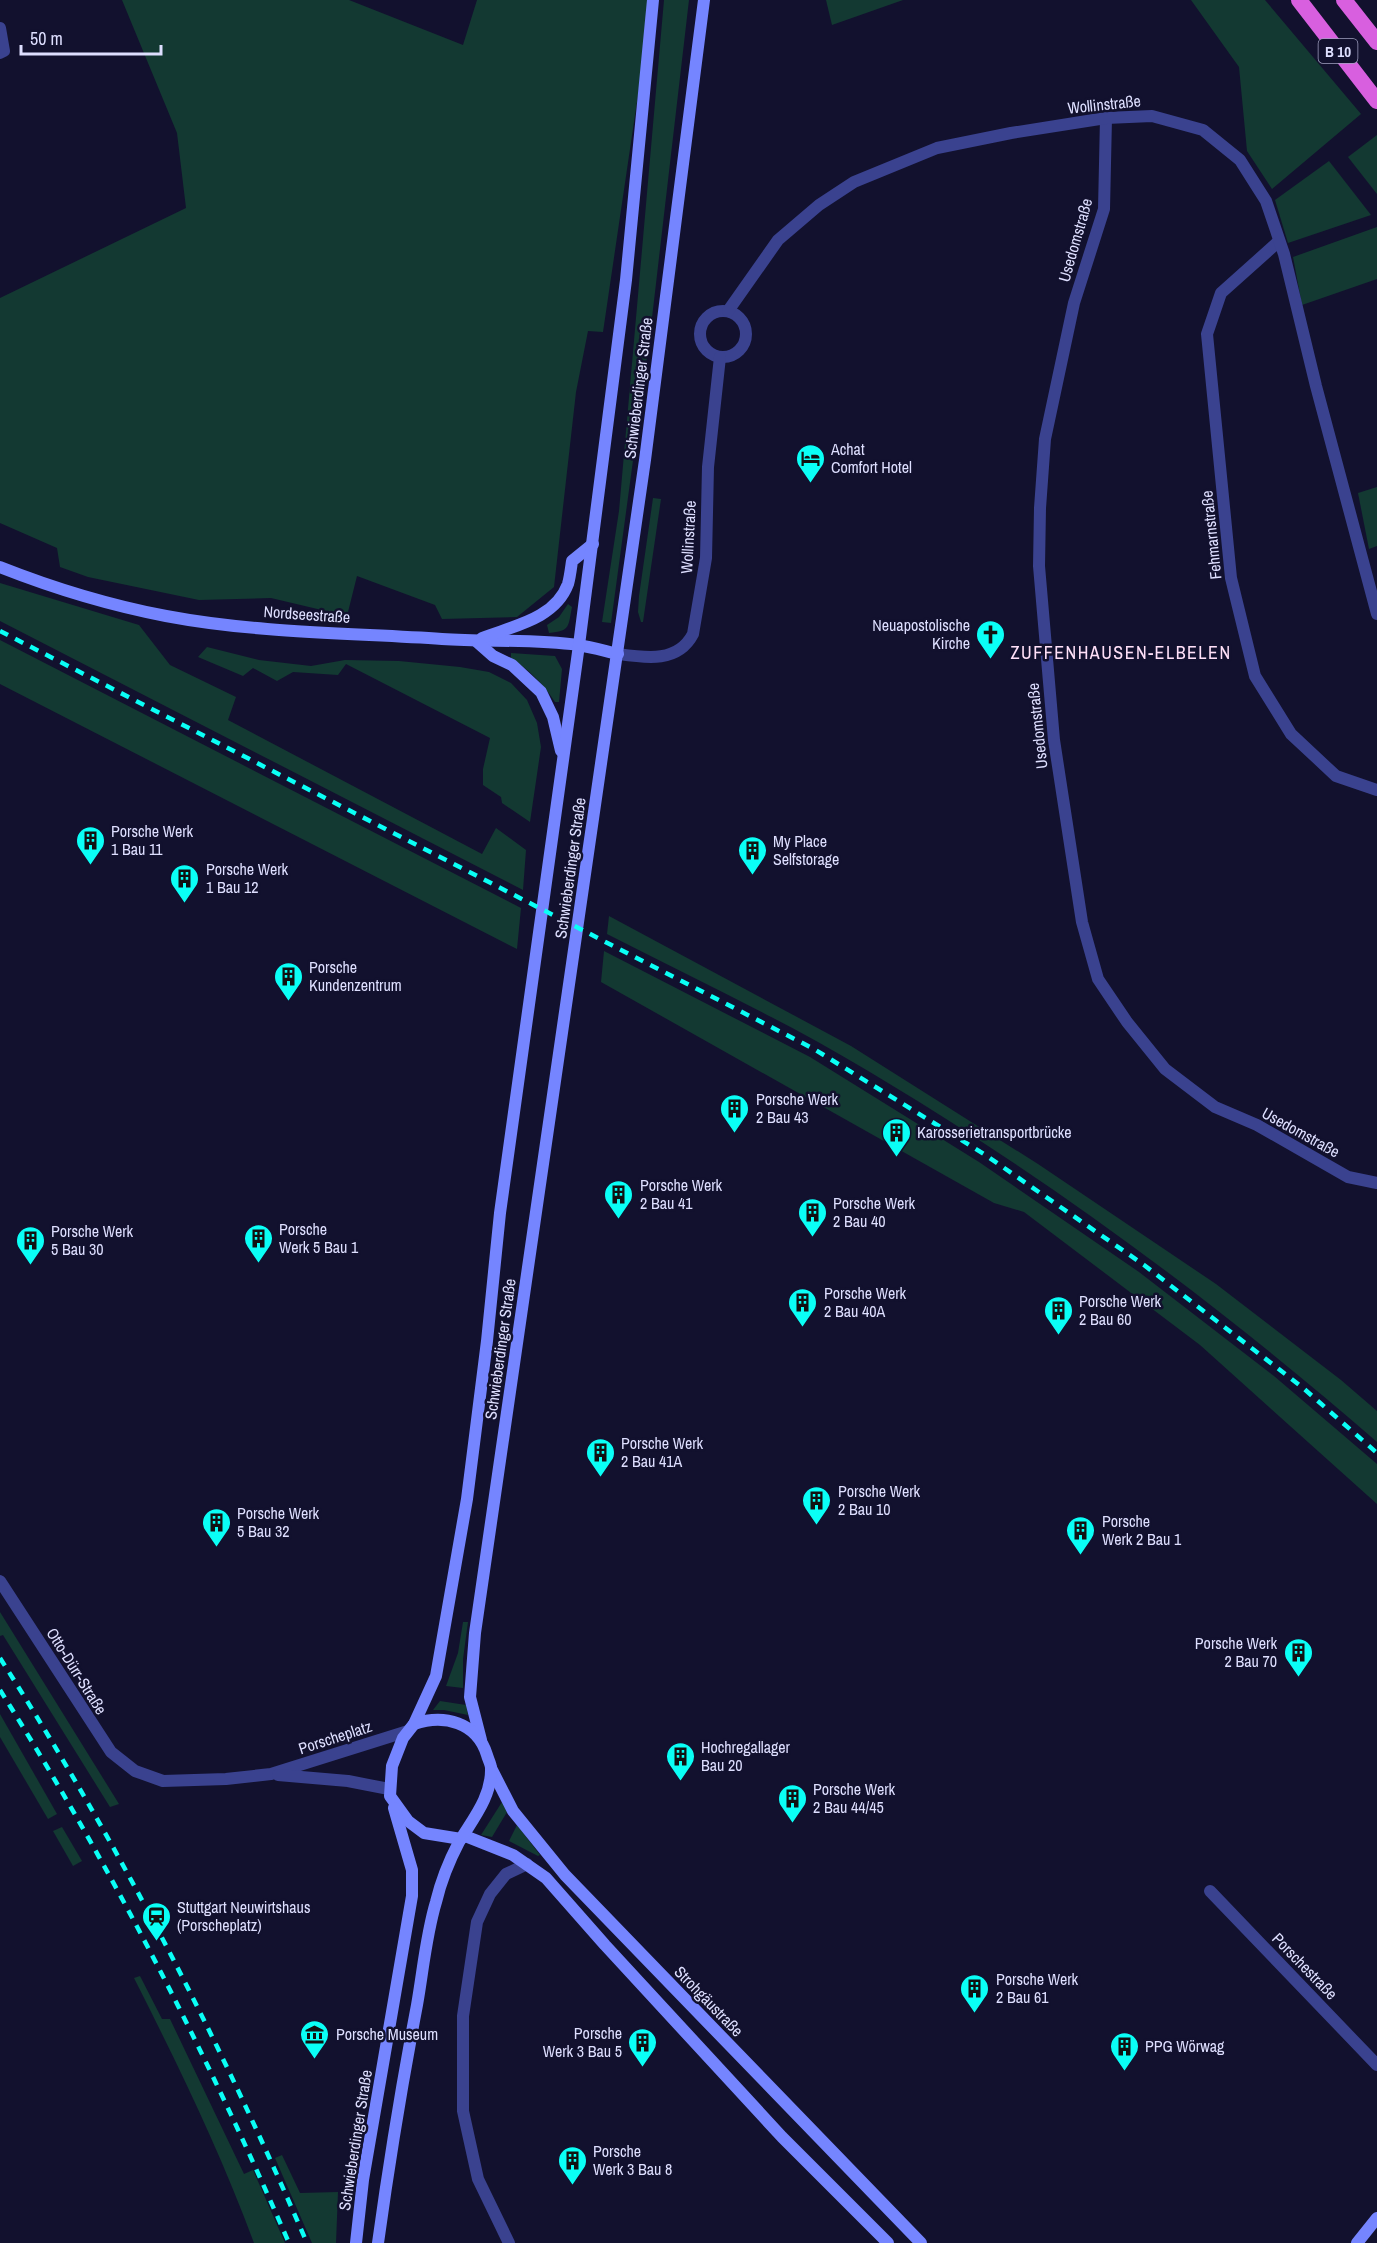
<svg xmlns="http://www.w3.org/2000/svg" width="1377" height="2243" font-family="'Archivo Narrow',sans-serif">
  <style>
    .green { fill: #133932 }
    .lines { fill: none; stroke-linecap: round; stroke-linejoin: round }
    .minor { stroke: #3a428f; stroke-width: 12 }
    .secondary { stroke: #7585ff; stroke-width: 12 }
    .trunk { stroke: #d85fdf; stroke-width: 16 }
    .rail { stroke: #0afff6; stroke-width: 4.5; stroke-dasharray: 9 8; stroke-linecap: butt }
    .labels { text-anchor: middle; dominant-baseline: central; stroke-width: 5; stroke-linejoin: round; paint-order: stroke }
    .shield { fill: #12112e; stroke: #a1a1c0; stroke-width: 1.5 }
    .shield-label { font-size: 15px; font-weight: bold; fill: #dedfff }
    .street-label { font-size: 16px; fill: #dedfff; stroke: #12112e }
    .poi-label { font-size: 16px; fill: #dedfff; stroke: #12112e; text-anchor: start }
    .neighbourhood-label { font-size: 18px; letter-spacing: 1.5px; fill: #ffe0f8; stroke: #12112e }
  </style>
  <rect width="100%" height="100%" fill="#12112e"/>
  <g class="green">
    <path d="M122,0H349L463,45L477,0H652L603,332L588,331L576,392L554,587L517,617L442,619L435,605L357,576L347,616L271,598L199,600L88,577L60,567L57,548L0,523V298L186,208L177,133Z"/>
    <path d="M664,0H689L650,335L611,623L602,622L619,511Z"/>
    <path d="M826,0H903L832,25Z"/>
    <path d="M1191,0H1265L1361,114L1272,189L1247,151L1239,67Z"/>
    <path d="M1377,135V194L1348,157Z"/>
    <path d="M1329,161L1371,215L1288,243L1275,200Z"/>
    <path d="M1377,227V279L1302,305L1293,257Z"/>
    <path d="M1377,487V546L1369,549L1358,493Z"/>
    <path d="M653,498L661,499L643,622H641L638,612L639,596Z"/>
    <path d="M0,583L139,625L170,665L236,697L228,720L482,854L496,828L526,850L523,890L0,621Z"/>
    <path d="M568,604L572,607C568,626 571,631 549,633L547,625L559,617Z"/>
    <path d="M0,640L521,908L517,949L0,684Z"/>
    <path d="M207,647L259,660L311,666L345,660L399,661L460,667L489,672L511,683L527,700L537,723L541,747L530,822L502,803L501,797L483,785V769L490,738L346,664L338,675L293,672L277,681L253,668L243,676L198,657Z"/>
    <path d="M511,653L555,656L562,669L559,702H555C542,682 530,671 511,658Z"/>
    <path d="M609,916L851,1046L1038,1164L1216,1284L1341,1380L1377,1411V1442C1206,1293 1016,1154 818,1042C749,1004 677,970 607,934Z"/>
    <path d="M604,951L810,1057L979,1162L1139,1272L1274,1376L1377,1464V1504L1200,1345L1024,1212L994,1203L601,982Z"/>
    <path d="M0,1612L119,1804L110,1807L3,1635L0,1636Z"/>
    <path d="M463,1622H468L463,1659V1688L446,1686L458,1653Z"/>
    <path d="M440,1701L466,1705L468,1715L444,1710H433Z"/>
    <path d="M0,1714L57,1814L48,1819L0,1737Z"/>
    <path d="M502,1802L507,1812L492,1837L481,1835Z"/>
    <path d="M517,1825L540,1855L538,1856L509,1841Z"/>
    <path d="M62,1827L82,1861L73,1866L53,1831Z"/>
    <path d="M140,1976L162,2019H170L244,2174L253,2170L285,2243H254C220,2151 178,2065 134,1978Z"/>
    <path d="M282,2155L300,2193L338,2192L336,2243H312L275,2158Z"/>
  </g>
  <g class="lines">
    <g class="minor">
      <path d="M0,28L4,51L0,53"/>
      <path d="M1106,118L1104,209L1074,303L1045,439L1040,508L1039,566L1054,740L1082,922L1098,979L1127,1022L1165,1069L1215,1107L1257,1125L1348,1177L1377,1183"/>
      <path d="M1278,242L1221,293L1207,334L1231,578L1255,676L1291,734L1336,776L1377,790"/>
      <circle cx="723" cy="334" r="23"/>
      <path d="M728,311L778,240L819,205L854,182L937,148L1011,133L1106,118L1152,116L1203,130L1240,160L1266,201L1284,254L1316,386L1377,614"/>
      <path d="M618,654C646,658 678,663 693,634L706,558L708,467L720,357"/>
      <path d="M0,1581L111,1752L135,1771L163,1781L226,1779L271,1774L408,1731"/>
      <path d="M278,1775L348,1781L389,1789"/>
      <path d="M1210,1891L1377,2065"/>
      <path d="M509,2243L478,2179L463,2111V2016L477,1922L490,1894L506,1874L527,1864"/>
    </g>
    <g class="secondary">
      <path d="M0,567C53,588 109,605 166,616C256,633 350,633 442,639C487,642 533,639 578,645C591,647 605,651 618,654"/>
      <path d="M482,638C513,626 555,619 568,584C570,577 571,568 572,561L593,544"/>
      <path d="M476,641L493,656L512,665L541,692L553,717L561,751"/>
      <path d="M481,1740L470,1697L475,1633L645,460L704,0"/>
      <path d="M491,1768L513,1811L565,1875L921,2243"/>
      <path d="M465,1836L513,1855L546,1878L605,1945L782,2137L888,2243"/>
      <path d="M461,1839L424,1833L408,1821L390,1796L392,1766L403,1738L414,1724L436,1676L467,1499L487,1341L500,1213L579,645L626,280L653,0"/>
      <path d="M356,2243L363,2180L412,1896V1870L394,1808"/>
      <path d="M378,2243C389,2163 402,2084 417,2005C423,1971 426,1935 436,1902C441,1881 449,1861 459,1842C472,1820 492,1797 491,1768C491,1764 488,1759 487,1755C477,1722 444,1714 414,1724"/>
      <path d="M1357,2243L1377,2218"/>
    </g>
    <g class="trunk">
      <path d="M1299,0L1377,101"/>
      <path d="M1344,0L1377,42"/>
    </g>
    <g class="rail">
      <path d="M0,631L814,1049L984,1154L1144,1265L1302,1387L1377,1453"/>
      <path d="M0,1658C119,1844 220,2041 307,2243"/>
      <path d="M0,1690C111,1866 206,2052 289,2243"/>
    </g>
  </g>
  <defs>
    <symbol id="hotel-pin" viewBox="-11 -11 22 30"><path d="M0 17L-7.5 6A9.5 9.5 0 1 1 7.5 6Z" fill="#0afff6" stroke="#12112e"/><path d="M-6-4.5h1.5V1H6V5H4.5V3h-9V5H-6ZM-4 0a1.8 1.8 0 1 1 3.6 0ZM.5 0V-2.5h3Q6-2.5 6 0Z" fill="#111"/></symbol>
    <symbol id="church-pin" viewBox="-11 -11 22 30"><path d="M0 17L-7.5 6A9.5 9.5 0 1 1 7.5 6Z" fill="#0afff6" stroke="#12112e"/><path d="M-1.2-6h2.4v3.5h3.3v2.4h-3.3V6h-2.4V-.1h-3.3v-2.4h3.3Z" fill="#111"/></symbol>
    <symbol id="building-pin" viewBox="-11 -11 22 30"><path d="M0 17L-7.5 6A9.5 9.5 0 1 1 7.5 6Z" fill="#0afff6" stroke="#12112e"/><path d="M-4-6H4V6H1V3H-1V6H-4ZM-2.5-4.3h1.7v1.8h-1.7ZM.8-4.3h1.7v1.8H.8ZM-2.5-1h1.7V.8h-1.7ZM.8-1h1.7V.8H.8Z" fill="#111"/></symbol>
    <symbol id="station-pin" viewBox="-11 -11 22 30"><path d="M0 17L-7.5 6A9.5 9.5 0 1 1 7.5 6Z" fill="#0afff6" stroke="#12112e"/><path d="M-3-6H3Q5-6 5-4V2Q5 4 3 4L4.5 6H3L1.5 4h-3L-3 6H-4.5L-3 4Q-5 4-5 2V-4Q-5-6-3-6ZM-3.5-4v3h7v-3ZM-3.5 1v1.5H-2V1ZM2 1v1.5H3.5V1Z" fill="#111"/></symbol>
    <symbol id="museum-pin" viewBox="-11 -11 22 30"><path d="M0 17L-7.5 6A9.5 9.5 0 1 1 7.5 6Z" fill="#0afff6" stroke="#12112e"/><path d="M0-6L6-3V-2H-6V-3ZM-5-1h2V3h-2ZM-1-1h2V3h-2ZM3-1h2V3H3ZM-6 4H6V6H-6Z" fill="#111"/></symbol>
  </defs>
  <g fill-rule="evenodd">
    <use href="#hotel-pin" x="794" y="442" width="33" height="45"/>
    <use href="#church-pin" x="974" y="618" width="33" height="45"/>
    <use href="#building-pin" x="74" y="824" width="33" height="45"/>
    <use href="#building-pin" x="736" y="834" width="33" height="45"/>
    <use href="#building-pin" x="168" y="862" width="33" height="45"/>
    <use href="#building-pin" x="272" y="960" width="33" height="45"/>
    <use href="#building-pin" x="718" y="1092" width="33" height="45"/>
    <use href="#building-pin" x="880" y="1116" width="33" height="45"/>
    <use href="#building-pin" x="602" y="1178" width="33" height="45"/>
    <use href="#building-pin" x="796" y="1196" width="33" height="45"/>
    <use href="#building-pin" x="242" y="1222" width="33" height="45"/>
    <use href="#building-pin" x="14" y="1224" width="33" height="45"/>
    <use href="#building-pin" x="786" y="1286" width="33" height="45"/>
    <use href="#building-pin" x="1042" y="1294" width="33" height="45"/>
    <use href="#building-pin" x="584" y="1436" width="33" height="45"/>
    <use href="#building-pin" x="800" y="1484" width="33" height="45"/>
    <use href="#building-pin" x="200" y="1506" width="33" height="45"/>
    <use href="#building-pin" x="1064" y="1514" width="33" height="45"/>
    <use href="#building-pin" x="1282" y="1636" width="33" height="45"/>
    <use href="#building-pin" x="664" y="1740" width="33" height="45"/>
    <use href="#building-pin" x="776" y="1782" width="33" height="45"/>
    <use href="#station-pin" x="140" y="1900" width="33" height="45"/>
    <use href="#building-pin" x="958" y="1972" width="33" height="45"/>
    <use href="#museum-pin" x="298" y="2018" width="33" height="45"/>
    <use href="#building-pin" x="626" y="2026" width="33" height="45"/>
    <use href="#building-pin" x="1108" y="2030" width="33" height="45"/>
    <use href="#building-pin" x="556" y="2144" width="33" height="45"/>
  </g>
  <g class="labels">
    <rect class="shield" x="1318.5" y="39" width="39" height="24" rx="4.5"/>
    <g class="shield-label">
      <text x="1338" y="51">B 10</text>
    </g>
    <g class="street-label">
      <text transform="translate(1104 104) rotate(-6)">Wollinstraße</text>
      <text transform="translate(1075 240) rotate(-74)">Usedomstraße</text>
      <text transform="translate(638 388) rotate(-83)">Schwieberdinger Straße</text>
      <text transform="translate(1211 535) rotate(-96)">Fehmarnstraße</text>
      <text transform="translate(688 537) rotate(-87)">Wollinstraße</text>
      <text transform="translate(307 614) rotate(4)">Nordseestraße</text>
      <text transform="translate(1037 726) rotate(-96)">Usedomstraße</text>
      <text transform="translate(570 868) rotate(-82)">Schwieberdinger Straße</text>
      <text transform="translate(1301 1132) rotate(29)">Usedomstraße</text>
      <text transform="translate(500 1349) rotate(-82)">Schwieberdinger Straße</text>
      <text transform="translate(77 1671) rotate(58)">Otto-Dürr-Straße</text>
      <text transform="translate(335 1737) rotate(-18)">Porscheplatz</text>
      <text transform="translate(1305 1966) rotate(46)">Porschestraße</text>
      <text transform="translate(709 2001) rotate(46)">Strohgäustraße</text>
      <text transform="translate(355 2140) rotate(-81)">Schwieberdinger Straße</text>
    </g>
    <g class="poi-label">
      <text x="831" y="449">Achat<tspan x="831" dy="18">Comfort Hotel</tspan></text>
      <text x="970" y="625" text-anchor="end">Neuapostolische<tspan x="970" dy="18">Kirche</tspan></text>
      <text x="111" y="831">Porsche Werk<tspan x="111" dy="18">1 Bau 11</tspan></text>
      <text x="773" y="841">My Place<tspan x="773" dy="18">Selfstorage</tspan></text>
      <text x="206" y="869">Porsche Werk<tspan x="206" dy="18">1 Bau 12</tspan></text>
      <text x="309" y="967">Porsche<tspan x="309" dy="18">Kundenzentrum</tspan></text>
      <text x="756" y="1099">Porsche Werk<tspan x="756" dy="18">2 Bau 43</tspan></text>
      <text x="917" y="1132">Karosserietransportbrücke</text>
      <text x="640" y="1185">Porsche Werk<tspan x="640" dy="18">2 Bau 41</tspan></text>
      <text x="833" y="1203">Porsche Werk<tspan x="833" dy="18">2 Bau 40</tspan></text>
      <text x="279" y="1229">Porsche<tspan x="279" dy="18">Werk 5 Bau 1</tspan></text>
      <text x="51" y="1231">Porsche Werk<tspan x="51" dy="18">5 Bau 30</tspan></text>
      <text x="824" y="1293">Porsche Werk<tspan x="824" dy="18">2 Bau 40A</tspan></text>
      <text x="1079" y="1301">Porsche Werk<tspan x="1079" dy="18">2 Bau 60</tspan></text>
      <text x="621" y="1443">Porsche Werk<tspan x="621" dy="18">2 Bau 41A</tspan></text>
      <text x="838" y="1491">Porsche Werk<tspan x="838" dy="18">2 Bau 10</tspan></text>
      <text x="237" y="1513">Porsche Werk<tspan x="237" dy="18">5 Bau 32</tspan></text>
      <text x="1102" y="1521">Porsche<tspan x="1102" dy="18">Werk 2 Bau 1</tspan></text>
      <text x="1277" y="1643" text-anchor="end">Porsche Werk<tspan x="1277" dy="18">2 Bau 70</tspan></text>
      <text x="701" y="1747">Hochregallager<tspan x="701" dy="18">Bau 20</tspan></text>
      <text x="813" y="1789">Porsche Werk<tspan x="813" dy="18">2 Bau 44/45</tspan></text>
      <text x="177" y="1907">Stuttgart Neuwirtshaus<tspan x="177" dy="18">(Porscheplatz)</tspan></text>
      <text x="996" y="1979">Porsche Werk<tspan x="996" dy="18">2 Bau 61</tspan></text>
      <text x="622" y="2033" text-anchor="end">Porsche<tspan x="622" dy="18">Werk 3 Bau 5</tspan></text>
      <text x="336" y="2034">Porsche Museum</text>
      <text x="1145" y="2046">PPG Wörwag</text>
      <text x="593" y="2151">Porsche<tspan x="593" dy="18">Werk 3 Bau 8</tspan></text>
    </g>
    <g class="neighbourhood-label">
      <text x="1121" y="652">ZUFFENHAUSEN-ELBELEN</text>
    </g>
  </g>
  <path d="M21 45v9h140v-9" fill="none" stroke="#dedfff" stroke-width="3"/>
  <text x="30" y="45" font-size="18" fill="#dedfff" stroke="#12112e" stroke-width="4.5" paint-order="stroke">50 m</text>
</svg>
